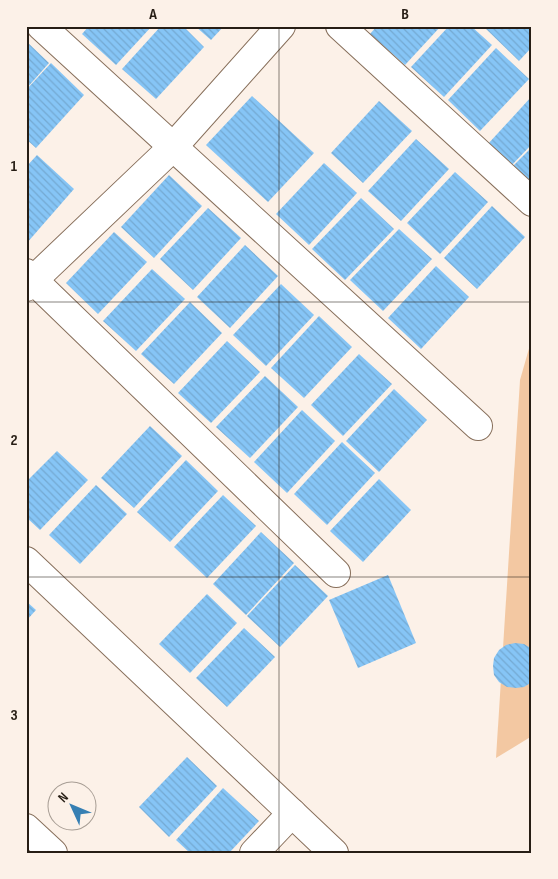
<svg xmlns="http://www.w3.org/2000/svg" width="558" height="879" font-family="'Sofia Sans Condensed',sans-serif">
  <style>
    .green { fill: #f3c8a2 }
    .building { fill: url(#building-back-hatch) }
    .lines { fill: none; stroke-linecap: round; stroke-linejoin: round }
    .minor-casing { stroke: #876f5b; stroke-width: 30 }
    .minor { stroke: #fff; stroke-width: 28 }
    .grid { fill: none; stroke: #271e15; stroke-width: 1; stroke-opacity: 0.55 }
    .neatline { fill: none; stroke: #271e15; stroke-width: 2 }
    .grid-label { font-size: 16px; text-anchor: middle; font-weight: bold; fill: #271e15 }
  </style>
  <defs>
    <pattern id="building-back-hatch" width="6" height="6" patternUnits="userSpaceOnUse" patternTransform="scale(1.25)"><rect width="6" height="6" fill="#86c5f6"/><path d="M-1 5l2 2M0 0l6 6M5-1l2 2" fill="none" stroke="#74a9d2"/></pattern>
  </defs>
  <rect width="100%" height="100%" fill="#fcf1e8"/>
  <path class="green" d="M532,338V736L496,758L520,380Z"/>
  <g class="building">
    <path d="M89,26H152L116,65L82,34Z"/>
    <path d="M161,26H183L204,47L156,99L122,69Z"/>
    <path d="M195,26H224L211,40Z"/>
    <path d="M377,26H441L405,65L370,34Z"/>
    <path d="M449,26H471L492,45L444,97L411,67Z"/>
    <path d="M483,26H532V47L519,61Z"/>
    <path d="M26,41L49,63L26,89Z"/>
    <path d="M496,48L529,79L480,131L448,100Z"/>
    <path d="M51,63L84,95L36,148L26,139V90Z"/>
    <path d="M252,96L314,153L268,202L206,145Z"/>
    <path d="M532,96V144L510,167L487,145Z"/>
    <path d="M379,101L412,131L363,183L331,153Z"/>
    <path d="M416,139L449,169L401,221L368,191Z"/>
    <path d="M532,147V187L512,167Z"/>
    <path d="M37,155L74,189L26,244V167Z"/>
    <path d="M324,163L357,193L309,245L276,214Z"/>
    <path d="M455,172L488,202L440,254L407,223Z"/>
    <path d="M169,175L202,206L154,258L121,227Z"/>
    <path d="M361,198L394,229L345,280L312,249Z"/>
    <path d="M492,206L525,237L477,289L444,258Z"/>
    <path d="M208,208L241,238L193,290L160,259Z"/>
    <path d="M399,229L432,259L383,311L350,280Z"/>
    <path d="M114,232L147,262L98,314L66,283Z"/>
    <path d="M245,245L278,276L230,328L197,297Z"/>
    <path d="M436,266L469,297L421,349L388,318Z"/>
    <path d="M152,269L185,299L136,351L103,321Z"/>
    <path d="M281,284L314,315L266,366L233,335Z"/>
    <path d="M190,302L222,333L174,384L141,354Z"/>
    <path d="M319,316L352,347L304,398L271,368Z"/>
    <path d="M227,341L260,372L211,423L178,393Z"/>
    <path d="M359,354L392,384L343,436L311,405Z"/>
    <path d="M265,376L298,407L250,458L216,427Z"/>
    <path d="M394,389L427,420L379,472L346,441Z"/>
    <path d="M302,410L335,441L287,493L254,462Z"/>
    <path d="M150,426L182,456L134,508L101,478Z"/>
    <path d="M342,442L375,473L327,525L294,494Z"/>
    <path d="M57,451L88,480L40,530L26,517V482Z"/>
    <path d="M186,460L218,491L170,542L137,512Z"/>
    <path d="M379,479L411,510L363,562L330,531Z"/>
    <path d="M96,485L127,514L80,564L49,535Z"/>
    <path d="M223,495L256,526L207,578L174,547Z"/>
    <path d="M261,532L294,563L246,615L213,584Z"/>
    <path d="M295,565L328,596L280,647L247,616Z"/>
    <path d="M388,575L416,643L358,668L329,600Z"/>
    <path d="M207,594L237,623L190,673L159,644Z"/>
    <path d="M26,601L36,610L26,621Z"/>
    <path d="M244,628L275,657L227,707L196,678Z"/>
    <path d="M515,643L524,644L532,649V682L524,687L516,688L507,687L499,682L494,675L493,666L494,658L499,650L506,645Z"/>
    <path d="M187,757L217,786L169,837L139,807Z"/>
    <path d="M223,788L259,821L229,853H190L176,840Z"/>
  </g>
  <g class="lines">
    <defs>
      <g id="minor">
        <path d="M41,26L478,426"/>
        <path d="M340,26L532,202"/>
        <path d="M26,273L336,573"/>
        <path d="M26,287L173,147L281,26"/>
        <path d="M26,561L334,853"/>
        <path d="M26,828L53,853"/>
        <path d="M254,853L292,813"/>
      </g>
    </defs>
    <use href="#minor" class="minor-casing"/>
    <use href="#minor" class="minor"/>
  </g>
  <path class="grid" d="M279,26V853M26,302H532M26,577H532"/>
  <rect width="558" height="879" fill="none" stroke="#fcf1e8" stroke-width="55"/>
  <g transform="translate(72 806) rotate(314)"><circle r="24" fill="#fcf1e8" stroke="#a79d94"/>
  <path d="M0-4L9 19L0 12L-9 19Z" fill="#367fb3"/>
  <text y="-8" font-size="14" font-weight="bold" text-anchor="middle" fill="#271e15">N</text>
  </g>
  <rect x="28" y="28" width="502" height="824" class="neatline"/>
  <g class="grid-label">
    <text x="153" y="19">A</text>
    <text x="405" y="19">B</text>
    <text x="14" y="171">1</text>
    <text x="14" y="445">2</text>
    <text x="14" y="720">3</text>
  </g>
</svg>
